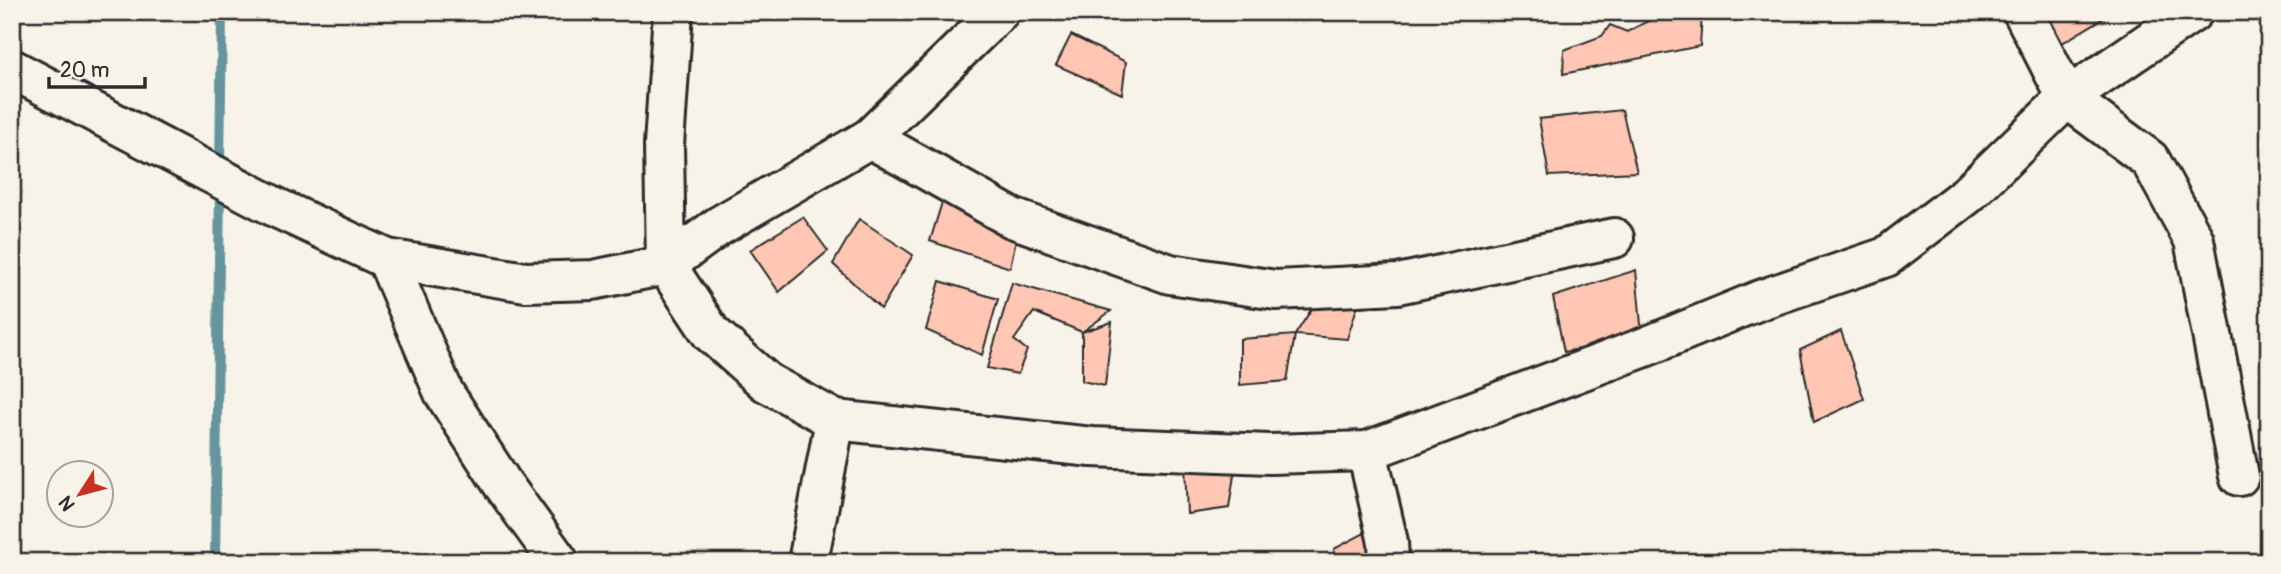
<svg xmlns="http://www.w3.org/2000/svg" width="2281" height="574" font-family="Pangolin,sans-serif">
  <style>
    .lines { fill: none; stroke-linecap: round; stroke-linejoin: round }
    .stream { stroke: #66959e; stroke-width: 10 }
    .building { fill: #ffc7b3; stroke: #2b2b2b; stroke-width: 2 }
    .minor-casing { stroke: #2b2b2b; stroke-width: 44 }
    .minor { stroke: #f7f3e8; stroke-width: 38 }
  </style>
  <rect width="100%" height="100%" fill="#f7f3e8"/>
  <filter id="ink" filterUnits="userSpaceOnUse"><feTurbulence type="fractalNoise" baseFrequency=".0143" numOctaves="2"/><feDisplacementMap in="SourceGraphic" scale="14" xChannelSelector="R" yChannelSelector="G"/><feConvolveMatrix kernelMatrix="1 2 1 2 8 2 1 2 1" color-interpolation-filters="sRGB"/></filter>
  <g filter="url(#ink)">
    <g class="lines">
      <g class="stream">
        <path d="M220,169L222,12"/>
        <path d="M215,562L220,188"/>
      </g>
    </g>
    <g class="building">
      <path d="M1665,12H1702L1700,46L1563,74L1564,50L1602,36L1610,25L1627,32Z"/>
      <path d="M2044,12H2105L2107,16L2062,43Z"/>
      <path d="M1071,35L1126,62L1122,94L1056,65Z"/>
      <path d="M1622,110L1637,172L1549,176L1539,119Z"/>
      <path d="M944,196L1018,230L1010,268L930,241Z"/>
      <path d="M803,217L828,251L779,292L750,250Z"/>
      <path d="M859,219L913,255L881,309L833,264Z"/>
      <path d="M1636,270L1642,336L1564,352L1553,297Z"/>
      <path d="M940,281L998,299L982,355L926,330Z"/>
      <path d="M1012,283L1111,311L1082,332L1034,312L1014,340L1027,350L1018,374L987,368Z"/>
      <path d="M1361,295L1347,339L1295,335L1318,299Z"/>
      <path d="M1112,322L1105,386L1082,381V332Z"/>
      <path d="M1841,331L1864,399L1814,422L1800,350Z"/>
      <path d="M1295,335L1287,381L1240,385V339Z"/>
      <path d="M1236,462L1229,508L1187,514L1185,465Z"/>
      <path d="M1372,529L1374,562H1335L1334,549Z"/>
    </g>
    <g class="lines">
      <defs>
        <g id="minor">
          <path d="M673,12L664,145L666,265L711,333L766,382L835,420L1092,447L1270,454L1367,451L1645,347L1760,300L1886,257L1967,195L2067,98L2193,12"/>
          <path d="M2023,12L2067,98L2150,160L2194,240L2239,476"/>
          <path d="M12,69L277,208L387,259L526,282L593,280L666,265L719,226L870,138L999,12"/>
          <path d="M870,138L1012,218L1170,274L1276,290L1398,284L1614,238"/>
          <path d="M387,259L444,393L502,483L559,562"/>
          <path d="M1367,451L1388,542L1389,562"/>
          <path d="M808,562L835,420"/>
        </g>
      </defs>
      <use href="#minor" class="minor-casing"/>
      <use href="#minor" class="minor"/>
    </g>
  </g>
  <rect width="2281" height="574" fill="none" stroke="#f7f3e8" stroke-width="42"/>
  <rect x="21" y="21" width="2239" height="532" fill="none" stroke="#2b2b2b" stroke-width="2.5" filter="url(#ink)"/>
  <g transform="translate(80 494) rotate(234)"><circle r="33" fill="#f7f3e8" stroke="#a5a39c" stroke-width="2"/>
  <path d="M0-5L12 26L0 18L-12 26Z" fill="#c8321e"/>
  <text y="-10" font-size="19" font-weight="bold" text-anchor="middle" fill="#2b2b2b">N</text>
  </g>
  <path d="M49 77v10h96v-10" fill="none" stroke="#2b2b2b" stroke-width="3.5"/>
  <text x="60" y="77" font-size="21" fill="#2b2b2b" stroke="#f7f3e8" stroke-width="5" paint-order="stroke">20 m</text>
</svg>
